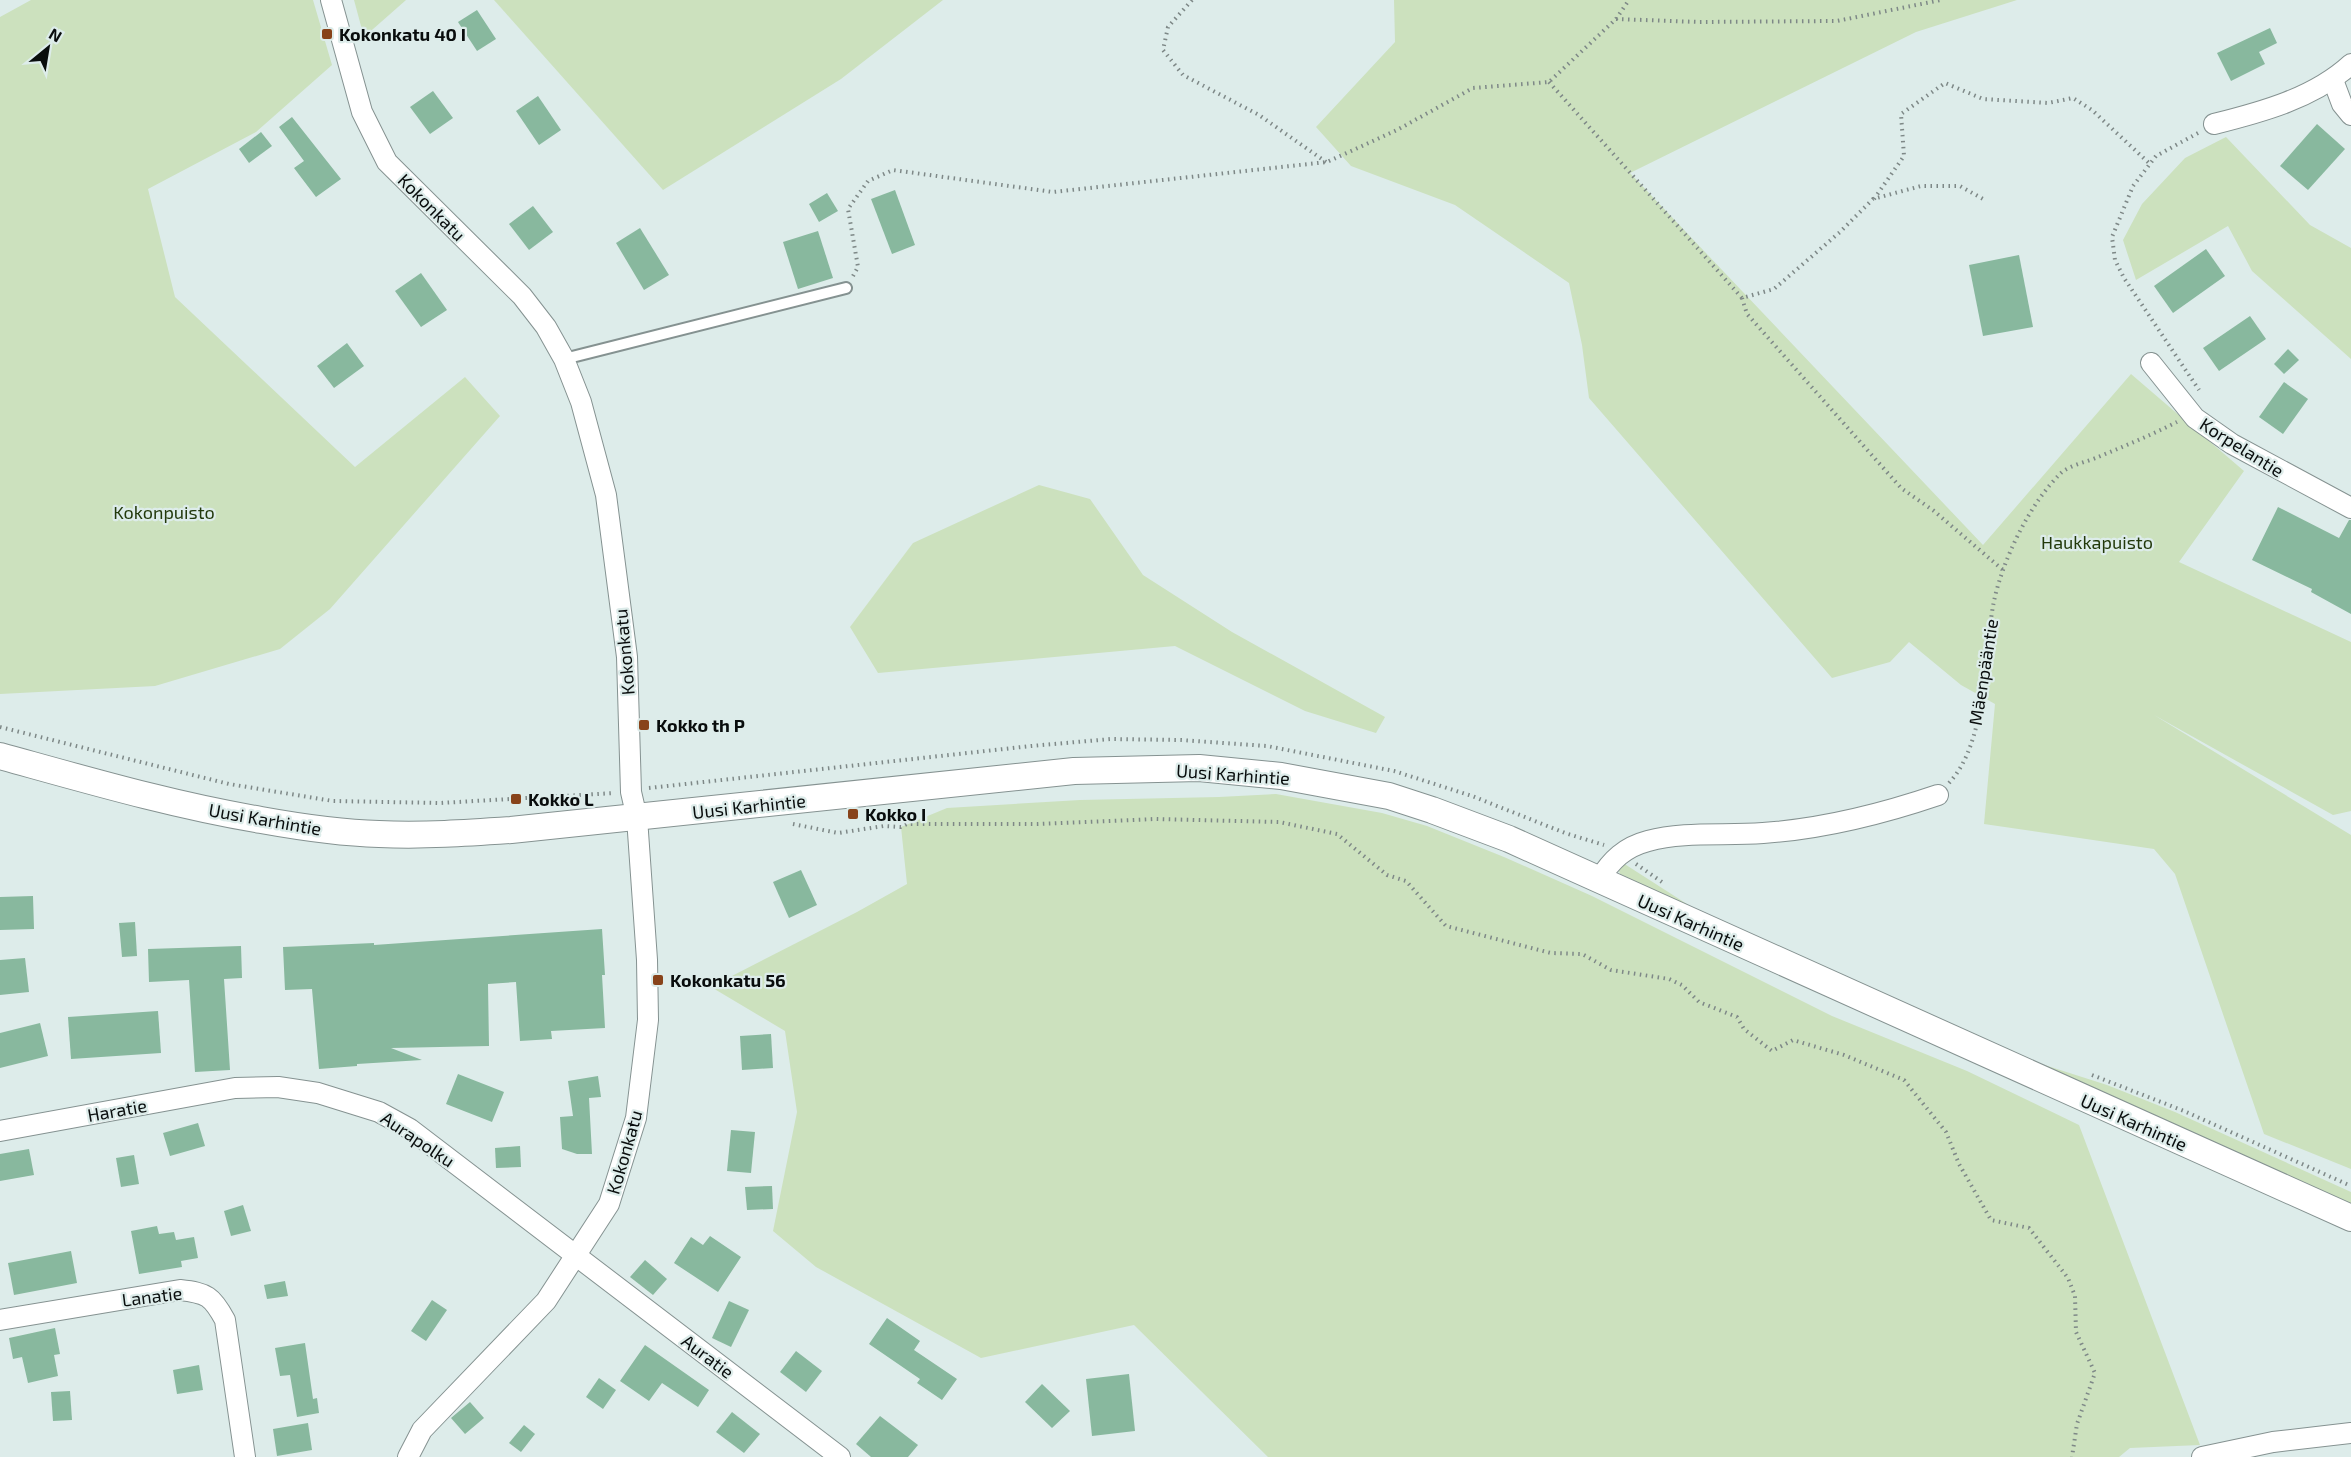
<svg xmlns="http://www.w3.org/2000/svg" width="2351" height="1457" font-family="'Exo 2',sans-serif">
  <style>
    .green { fill: #cce1be }
    .building { fill: #88b89e }
    .lines { fill: none; stroke-linecap: round; stroke-linejoin: round }
    .service-casing { stroke: #859291; stroke-width: 14 }
    .minor-casing { stroke: #859291; stroke-width: 22 }
    .tertiary-casing { stroke: #859291; stroke-width: 28 }
    .path { stroke: #7e8887; stroke-width: 4; stroke-dasharray: 1.5 4.5; stroke-linecap: butt }
    .service { stroke: #fff; stroke-width: 10 }
    .minor { stroke: #fff; stroke-width: 20 }
    .tertiary { stroke: #fff; stroke-width: 26 }
    .poi-dot { fill: #88431a; stroke: #ddecea; stroke-width: 2 }
    .labels { text-anchor: middle; dominant-baseline: central; stroke-width: 4.5; stroke-linejoin: round; paint-order: stroke }
    .poi-label { font-size: 18px; font-weight: bold; fill: #090d0d; stroke: #ddecea; text-anchor: start }
    .street-label { font-size: 18px; fill: #090d0d; stroke: #ddecea }
    .park-label { font-size: 18px; fill: #22390b; stroke: #ddecea }
  </style>
  <rect width="100%" height="100%" fill="#ddecea"/>
  <g class="green">
    <path d="M31,0H313L332,65L256,132L148,189L175,297L355,467L465,377L500,416L330,609L280,649L155,686L0,694V17Z"/>
    <path d="M354,0H406L364,37Z"/>
    <path d="M494,0H943L841,79L663,190Z"/>
    <path d="M1394,0H2017L1916,32L1630,173L1983,545L2131,374L2244,471L2179,562L2351,642V811L2333,815L2154,715L2351,835V1169L2264,1134L2175,874L2154,849L1984,824L1995,704L1961,685L1909,642L1890,662L1832,678L1589,398L1582,345L1569,283L1455,205L1351,166L1316,127L1395,42Z"/>
    <path d="M2226,137L2310,225L2351,248V359L2252,271L2228,226L2136,280L2123,240L2142,204L2185,158Z"/>
    <path d="M1039,485L1090,499L1143,575L1232,632L1385,717L1376,733L1305,711L1175,646L878,673L850,627L913,543Z"/>
    <path d="M1276,794L1382,813L1427,826L1504,857L1592,896L1832,1016L1967,1071L2079,1125L2200,1445L2130,1448L2119,1457H1268L1134,1325L981,1358L816,1267L773,1231L797,1112L785,1031L701,981L728,978L857,912L907,884L901,827L947,808L1080,800L1219,797Z"/>
    <path d="M1623,863L1690,906L1688,909L1622,879L1619,871Z"/>
    <path d="M2029,1060L2107,1085L2175,1112L2351,1192V1209Z"/>
  </g>
  <g class="building">
    <path d="M477,10L496,39L477,51L458,22Z"/>
    <path d="M2270,28L2277,43L2259,52L2265,64L2231,81L2217,53Z"/>
    <path d="M433,91L453,118L430,134L410,107Z"/>
    <path d="M538,96L561,130L539,145L516,111Z"/>
    <path d="M292,117L341,179L316,197L294,168L304,161L279,127Z"/>
    <path d="M2317,124L2345,149L2308,190L2280,166Z"/>
    <path d="M261,132L272,146L249,163L239,149Z"/>
    <path d="M895,190L915,245L892,254L871,199Z"/>
    <path d="M827,193L838,211L819,222L809,204Z"/>
    <path d="M533,206L553,232L529,250L509,224Z"/>
    <path d="M640,228L669,275L644,290L616,243Z"/>
    <path d="M818,231L833,278L798,289L783,242Z"/>
    <path d="M2206,249L2225,276L2173,313L2154,286Z"/>
    <path d="M2019,255L2033,327L1983,336L1969,265Z"/>
    <path d="M421,273L447,310L421,327L395,291Z"/>
    <path d="M2250,316L2266,339L2219,371L2203,348Z"/>
    <path d="M347,343L364,366L334,388L317,366Z"/>
    <path d="M2288,349L2299,360L2284,374L2274,364Z"/>
    <path d="M2284,382L2308,399L2283,434L2259,417Z"/>
    <path d="M2278,507L2339,538L2349,520H2351V614L2311,592L2312,589L2252,560Z"/>
    <path d="M801,870L817,905L789,918L773,882Z"/>
    <path d="M33,896L34,929L0,930V897Z"/>
    <path d="M135,922L137,956L122,957L119,923Z"/>
    <path d="M602,929L605,975H602L605,1028L551,1031L552,1039L520,1041L516,982L488,984L489,1046L391,1048L422,1060L357,1064V1066L319,1069L312,989L285,990L283,947L374,943V945Z"/>
    <path d="M241,946L242,978L224,979L230,1070L195,1072L189,980L149,982L148,949Z"/>
    <path d="M25,958L29,992L0,995V960Z"/>
    <path d="M158,1011L161,1053L71,1059L68,1017Z"/>
    <path d="M40,1023L48,1056L0,1068V1033Z"/>
    <path d="M771,1034L773,1068L742,1070L740,1036Z"/>
    <path d="M458,1074L504,1092L492,1122L446,1104Z"/>
    <path d="M598,1076L601,1097L589,1098L592,1154H577L562,1149L560,1117L573,1116L568,1081Z"/>
    <path d="M198,1123L205,1146L170,1156L163,1133Z"/>
    <path d="M731,1130L755,1132L751,1173L727,1171Z"/>
    <path d="M520,1146L521,1167L496,1168L495,1148Z"/>
    <path d="M29,1149L34,1175L0,1181V1154Z"/>
    <path d="M134,1155L139,1184L121,1187L116,1158Z"/>
    <path d="M772,1186L773,1209L747,1210L745,1187Z"/>
    <path d="M243,1205L251,1231L231,1236L224,1211Z"/>
    <path d="M157,1226L159,1234L174,1232L176,1240L194,1237L198,1258L181,1261L182,1267L139,1274L131,1231Z"/>
    <path d="M710,1236L741,1257L718,1292L674,1263L691,1237L703,1245Z"/>
    <path d="M71,1251L77,1283L14,1295L8,1263Z"/>
    <path d="M645,1260L667,1279L653,1295L630,1277Z"/>
    <path d="M285,1281L288,1296L267,1299L264,1285Z"/>
    <path d="M432,1300L447,1310L426,1341L411,1331Z"/>
    <path d="M729,1301L749,1310L731,1347L712,1338Z"/>
    <path d="M887,1318L920,1341L914,1350L957,1379L942,1400L917,1383L920,1379L869,1344Z"/>
    <path d="M55,1328L60,1354L54,1355L58,1376L28,1383L22,1357L13,1359L9,1338Z"/>
    <path d="M305,1343L313,1399L317,1398L319,1413L297,1417L290,1375L280,1376L275,1348Z"/>
    <path d="M645,1345L709,1390L698,1407L662,1383L649,1401L620,1381Z"/>
    <path d="M796,1351L822,1371L806,1392L780,1372Z"/>
    <path d="M199,1365L203,1390L177,1394L173,1370Z"/>
    <path d="M1129,1374L1135,1431L1092,1436L1086,1379Z"/>
    <path d="M599,1378L616,1390L603,1409L586,1397Z"/>
    <path d="M1042,1384L1070,1411L1052,1428L1025,1402Z"/>
    <path d="M70,1391L72,1420L53,1421L51,1392Z"/>
    <path d="M470,1402L484,1418L465,1434L451,1418Z"/>
    <path d="M732,1412L760,1434L744,1453L716,1432Z"/>
    <path d="M880,1416L918,1445L908,1457H871L856,1444Z"/>
    <path d="M308,1423L312,1450L277,1456L273,1429Z"/>
    <path d="M524,1425L535,1434L521,1452L509,1443Z"/>
  </g>
  <g class="lines">
    <defs>
      <path id="service" d="M564,359L846,288"/>
      <g id="minor">
        <path d="M331,0L362,112L387,162L522,296L546,327L564,359L581,402L606,495L627,657L631,792L637,818L647,960L648,1020L636,1118L609,1204L546,1301L422,1430L408,1457"/>
        <path d="M2333,80L2342,104L2351,115"/>
        <path d="M2214,124C2262,112 2314,98 2351,64"/>
        <path d="M2151,363L2195,418L2232,444L2351,508"/>
        <path d="M1599,880C1611,860 1625,847 1648,841C1684,831 1725,836 1763,833C1822,829 1882,814 1938,795"/>
        <path d="M0,1131L235,1088L278,1087L318,1093L379,1112L410,1129L840,1457"/>
        <path d="M0,1320L180,1290C207,1293 212,1296 225,1320L245,1457"/>
        <path d="M2202,1457L2273,1442L2351,1433"/>
      </g>
      <path id="tertiary" d="M0,756C87,780 172,805 261,820C300,827 339,833 379,834C423,836 467,833 511,830L1074,771L1199,768L1281,776L1389,796L1432,810L1509,839L2351,1218"/>
    </defs>
    <use href="#service" class="service-casing"/>
    <use href="#minor" class="minor-casing"/>
    <use href="#tertiary" class="tertiary-casing"/>
    <g class="path">
      <path d="M1192,0L1168,27L1163,50L1183,75L1259,115L1326,162"/>
      <path d="M1616,19L1699,22L1837,21L1941,0"/>
      <path d="M1549,82L1742,298L1774,289L1840,232L1873,199L1921,186H1960L1983,199"/>
      <path d="M2198,133L2156,156L2133,186L2112,237L2115,260L2124,278L2199,390"/>
      <path d="M1874,199L1904,156L1901,114L1945,83L1983,99L2048,103L2073,98L2092,110L2150,164"/>
      <path d="M853,276L858,267L848,209L868,181L893,170L1053,192L1327,162L1397,130L1473,88L1549,82L1616,19L1629,0"/>
      <path d="M1742,298L1747,314L1901,488L1934,511L2003,570"/>
      <path d="M0,727L229,784L333,801L440,803L615,793"/>
      <path d="M1949,783C1988,741 1983,655 1994,601C2003,559 2030,503 2061,473C2070,465 2087,462 2098,457C2125,446 2151,435 2177,422"/>
      <path d="M649,788L1031,746L1111,739L1181,740L1267,746L1394,771L1472,796L1565,833L1604,845"/>
      <path d="M793,824L838,833L884,826L901,827L907,824H1038L1155,819L1279,822L1337,834L1387,875L1406,881L1446,926L1551,953L1582,954L1611,970L1669,979L1682,985L1699,1002L1737,1017L1744,1029L1772,1051L1793,1040L1844,1055L1904,1080L1946,1132L1959,1164L1991,1220L2029,1228L2068,1278L2075,1296L2076,1332L2095,1373L2077,1424L2072,1457"/>
      <path d="M1636,864L1662,882"/>
      <path d="M2092,1075L2184,1111L2351,1186"/>
    </g>
    <use href="#service" class="service"/>
    <use href="#minor" class="minor"/>
    <use href="#tertiary" class="tertiary"/>
  </g>
  <g class="poi-dot">
    <rect x="321" y="28" width="12" height="12" rx="3"/>
    <rect x="638" y="719" width="12" height="12" rx="3"/>
    <rect x="510" y="793" width="12" height="12" rx="3"/>
    <rect x="847" y="808" width="12" height="12" rx="3"/>
    <rect x="652" y="974" width="12" height="12" rx="3"/>
  </g>
  <g class="labels">
    <g class="poi-label">
      <text x="339" y="34">Kokonkatu 40 I</text>
      <text x="656" y="725">Kokko th P</text>
      <text x="528" y="799">Kokko L</text>
      <text x="865" y="814">Kokko I</text>
      <text x="670" y="980">Kokonkatu 56</text>
    </g>
    <g class="street-label">
      <text transform="translate(432 207) rotate(45)">Kokonkatu</text>
      <text transform="translate(2242 447) rotate(32)">Korpelantie</text>
      <text transform="translate(624 652) rotate(-95)">Kokonkatu</text>
      <text transform="translate(1983 672) rotate(-81)">Mäenpääntie</text>
      <text transform="translate(1233 774) rotate(4)">Uusi Karhintie</text>
      <text transform="translate(749 806) rotate(-6)">Uusi Karhintie</text>
      <text transform="translate(265 819) rotate(10)">Uusi Karhintie</text>
      <text transform="translate(1691 922) rotate(24)">Uusi Karhintie</text>
      <text transform="translate(117 1110) rotate(-10)">Haratie</text>
      <text transform="translate(2134 1122) rotate(24)">Uusi Karhintie</text>
      <text transform="translate(418 1139) rotate(34)">Aurapolku</text>
      <text transform="translate(624 1152) rotate(-74)">Kokonkatu</text>
      <text transform="translate(152 1296) rotate(-7)">Lanatie</text>
      <text transform="translate(708 1356) rotate(37)">Auratie</text>
    </g>
    <g class="park-label">
      <text x="164" y="512">Kokonpuisto</text>
      <text x="2097" y="542">Haukkapuisto</text>
    </g>
  </g>
  <g transform="translate(48 48) rotate(30)" stroke="#ddecea" stroke-width="4.5" paint-order="stroke">
  <path d="M0-4.5L10 22L0 15L-10 22Z" fill="#090d0d"/>
  <text y="-9" font-size="16" font-weight="bold" text-anchor="middle" fill="#090d0d">N</text>
  </g>
</svg>
